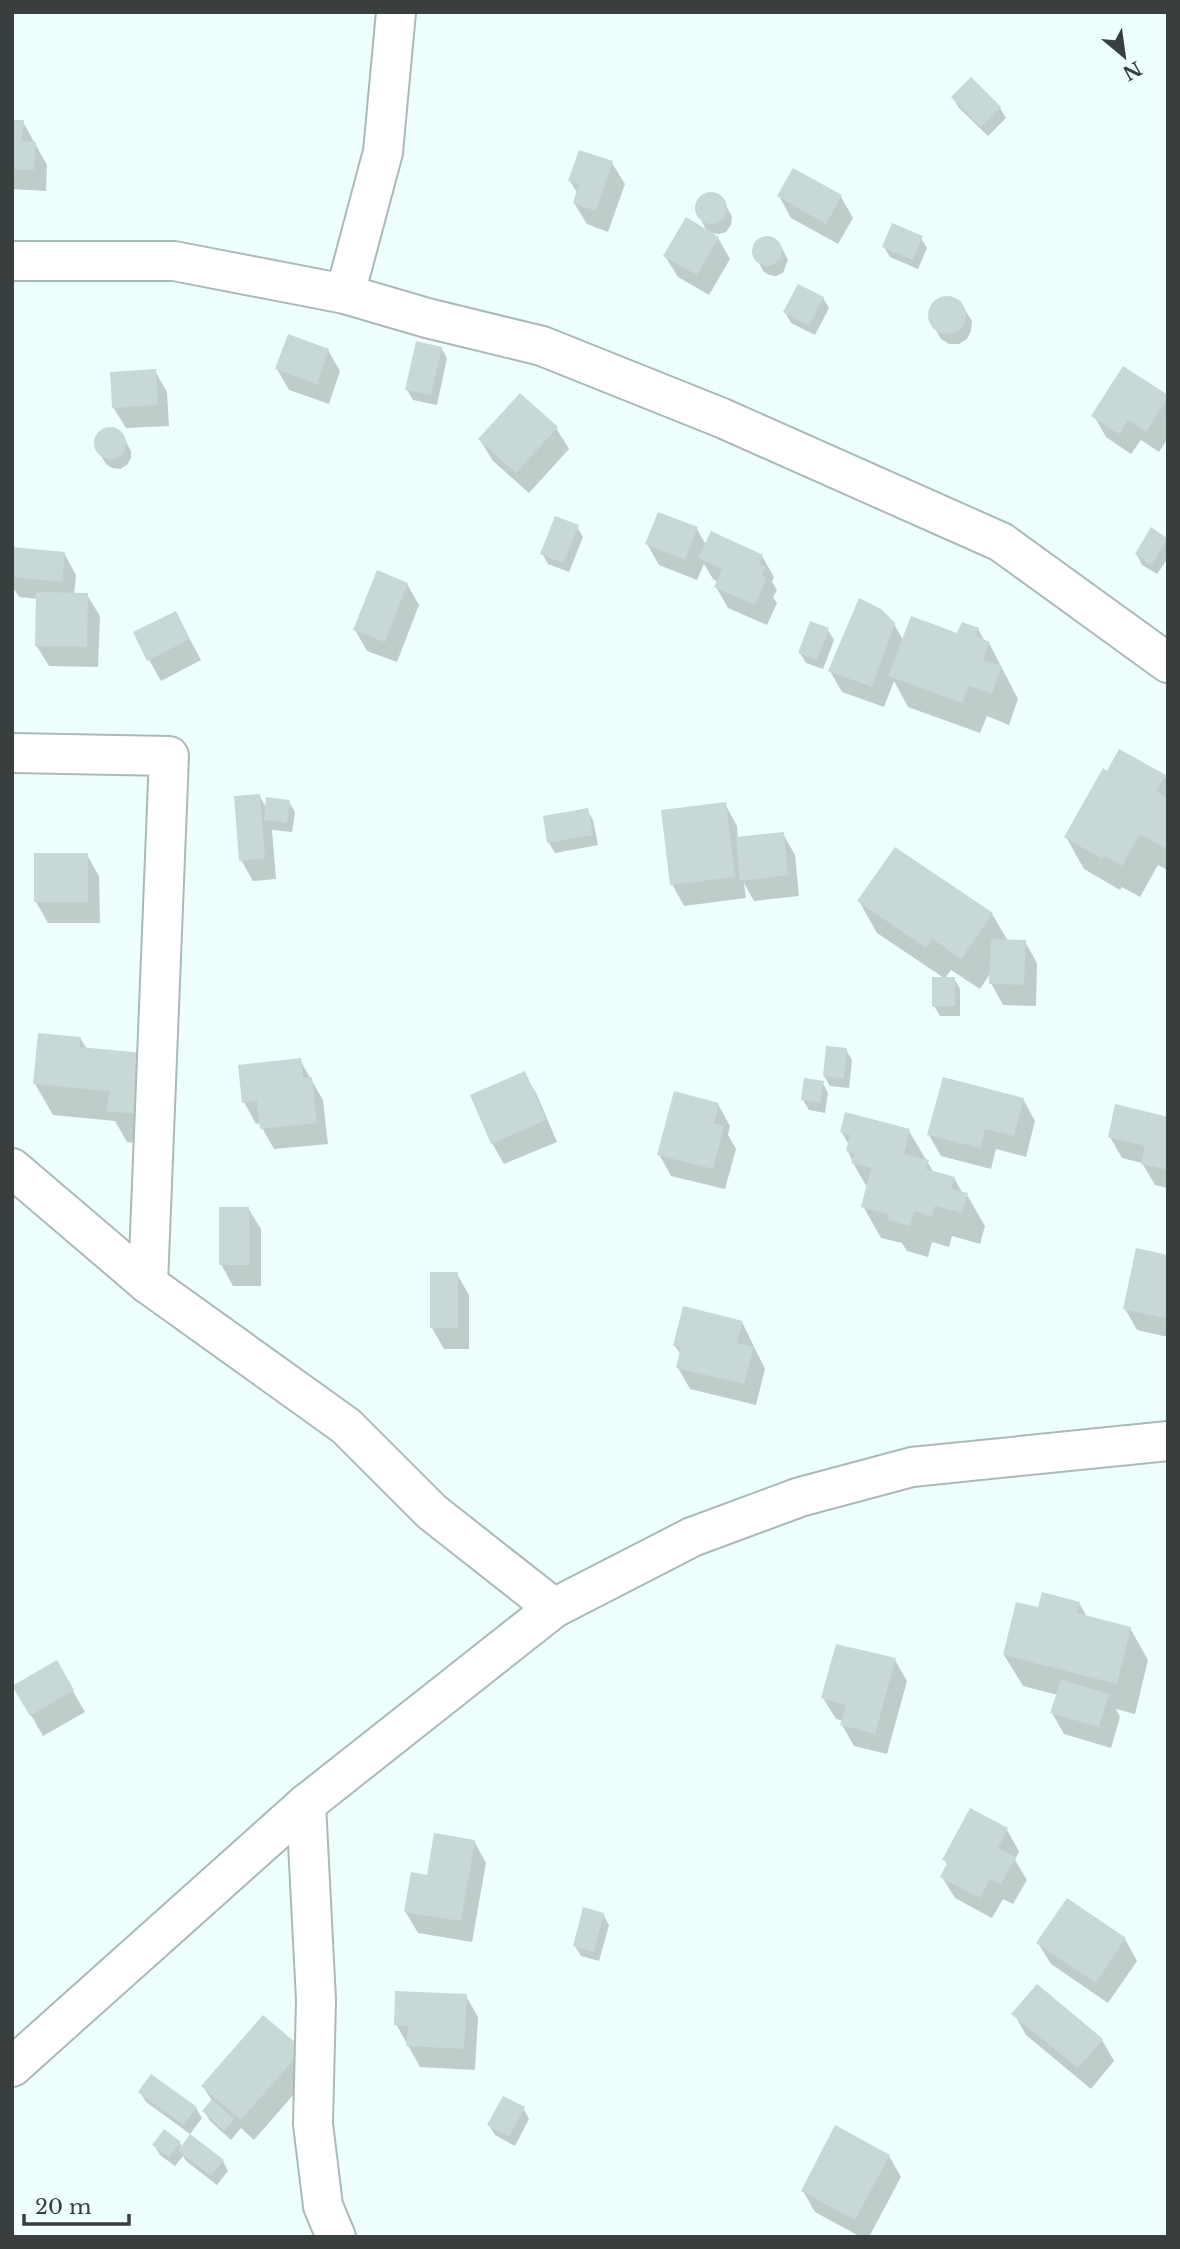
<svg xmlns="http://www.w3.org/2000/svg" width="1180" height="2249" font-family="'Libre Baskerville',serif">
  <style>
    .shadow { fill: #0003 }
    .building { fill: #c8d8d6 }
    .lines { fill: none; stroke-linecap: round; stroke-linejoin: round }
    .minor-casing { stroke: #aabab8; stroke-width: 42 }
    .minor { stroke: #fff; stroke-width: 38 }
  </style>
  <rect width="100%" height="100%" fill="#eefffd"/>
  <g class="shadow">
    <path d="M971,79L1000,108L1006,118L988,136L959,108L953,98Z"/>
    <path d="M12,122H23L47,165L46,191L12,189Z"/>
    <path d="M612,163L625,184L608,232L587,224L574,203L578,194L570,181Z"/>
    <path d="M709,193L717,194L723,199L732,217L731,225L726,232L719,234L710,233L718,238L730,259L709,295L678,277L665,256L707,232L696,209L702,196Z"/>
    <path d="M779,196L841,197L853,218L838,244L791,218Z"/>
    <path d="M765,237L779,242L788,260L783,273L776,276L769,275L763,271L754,253L755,246Z"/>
    <path d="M921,238L927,248L918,269L890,257L884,247Z"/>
    <path d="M823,298L829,308L815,335L791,323L785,312Z"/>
    <path d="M943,298H952L960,302L972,321L971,331L967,339L959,344H949L941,339L930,320V310L934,302Z"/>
    <path d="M441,348L447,358L437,405L413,400L407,390Z"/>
    <path d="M328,350L340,371L329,404L289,390L277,369Z"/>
    <path d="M155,371L167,392L169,426L126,428L113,407Z"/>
    <path d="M1168,397V438L1159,452L1141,440L1131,454L1106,437L1094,416Z"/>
    <path d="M115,428L121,432L131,451V458L127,465L120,469L112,468L106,464L95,446L100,432Z"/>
    <path d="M556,428L569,449L529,493L493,461L480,440Z"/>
    <path d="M577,527L583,537L569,572L548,564L542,553Z"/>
    <path d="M697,529L706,545L762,556L774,577L772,582L777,590L773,597L777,603L767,625L728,608L716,587L718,582L713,579L704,564L697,580L659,565L647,544Z"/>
    <path d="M1152,530L1168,539V558L1157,574L1142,565L1137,555Z"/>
    <path d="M12,548L64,553L76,575L74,595H87L100,616L98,667L49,666L36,645L38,599L19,597L12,586Z"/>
    <path d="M407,584L419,605L397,662L367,651L355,630Z"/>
    <path d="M894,624L903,640L958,636L978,629L985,642L989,643L1018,699L1009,725L987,716L980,733L908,707L894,681L884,707L842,692L830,671Z"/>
    <path d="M828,630L834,640L823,669L806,663L800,653Z"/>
    <path d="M187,634L201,660L161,681L149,660Z"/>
    <path d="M1165,776L1168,782V870L1158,865L1140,897L1122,887L1120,890L1084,869L1066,837Z"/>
    <path d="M259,795L267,809L289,802L295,812L292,832L272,830L276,879L253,881L241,860Z"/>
    <path d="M725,804L737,826L738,839L783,834L795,855L799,896L754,901L744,883L746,898L684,906L672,884Z"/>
    <path d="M587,810L593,820L598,845L555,853L549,843L545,817Z"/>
    <path d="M87,855L99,876L100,923H48L36,902Z"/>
    <path d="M859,901L992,914L1008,941L1025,942L1037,963L1036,1006L1003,1005L991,983V972L980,989L951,970L945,978H954L960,989V1016H940L934,1006L944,978L877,933Z"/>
    <path d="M80,1038L87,1049L143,1055L155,1145L127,1142L115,1121L53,1115L35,1084Z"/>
    <path d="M846,1050L852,1060L849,1088L830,1086L824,1076Z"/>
    <path d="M300,1060L323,1100L328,1144L274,1149L262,1128L261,1123L256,1124L244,1102Z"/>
    <path d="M525,1074L537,1095L557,1142L504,1164L492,1143Z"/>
    <path d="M822,1082L828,1093L825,1113L809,1110L803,1100Z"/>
    <path d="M1023,1099L1035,1121L1026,1157L996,1149L991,1169L941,1156L929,1135Z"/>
    <path d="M718,1104L730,1126L728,1135L736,1149L725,1189L671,1176L659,1154Z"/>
    <path d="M1168,1119V1188L1155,1185L1142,1163L1122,1158L1110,1137Z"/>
    <path d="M841,1131H909L934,1173L954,1178L963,1194L967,1195L985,1226L980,1244L952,1236L949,1247L932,1242L928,1257L907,1251L902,1243L881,1238L863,1206L868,1189L853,1163L848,1151L849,1145Z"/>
    <path d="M248,1208L261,1229V1286H233L221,1264Z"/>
    <path d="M1168,1256V1337L1137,1330L1125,1309Z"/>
    <path d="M457,1274L469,1295V1349H444L432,1328Z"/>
    <path d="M742,1322L765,1369L756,1405L690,1389L678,1368L681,1355L675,1346Z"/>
    <path d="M1079,1603L1087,1617L1130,1628L1148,1660L1135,1714L1116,1709L1120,1717L1111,1748L1064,1734L1052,1713L1058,1695L1023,1686L1004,1655L1039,1609Z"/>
    <path d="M895,1660L907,1681L887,1754L854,1746L842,1725L843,1721L836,1719L823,1698Z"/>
    <path d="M56,1662L85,1712L43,1736L15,1687Z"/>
    <path d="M1007,1830L1019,1851L1015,1860L1027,1880L1013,1904L1003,1899L992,1918L955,1898L942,1877L948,1866L944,1859Z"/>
    <path d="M474,1841L486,1863L472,1942L418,1933L405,1911L428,1877Z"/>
    <path d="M603,1914L609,1925L599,1961L581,1956L575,1946Z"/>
    <path d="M1125,1939L1137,1961L1108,2003L1051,1964L1038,1943Z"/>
    <path d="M466,1996L478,2017L475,2070L420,2067L396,2024Z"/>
    <path d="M1014,2014L1102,2040L1114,2061L1091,2089L1026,2035Z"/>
    <path d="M263,2017L314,2071L254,2140L241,2128L231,2140L210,2121L204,2111L212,2101L203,2086Z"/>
    <path d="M140,2092L196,2108L202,2118L190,2134L146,2102Z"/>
    <path d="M523,2108L529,2119L515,2146L495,2135L489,2125Z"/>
    <path d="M180,2143L182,2148L223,2161L228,2171L217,2185L186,2161L183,2156L175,2166L160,2155L154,2145Z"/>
    <path d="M889,2156L901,2177L869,2237H861L815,2212L803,2191Z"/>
  </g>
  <g class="building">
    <path d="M971,77L1001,107L981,127L951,97Z"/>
    <path d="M12,120H24L22,141L36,142L34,170L12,169Z"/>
    <path d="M579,150L613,161L596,211L573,203L579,184L568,181Z"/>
    <path d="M793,168L842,195L826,224L777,196Z"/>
    <circle cx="711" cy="208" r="16"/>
    <path d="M686,217L719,237L697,275L663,256Z"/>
    <path d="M892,223L923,236L913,260L882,247Z"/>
    <circle cx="767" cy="251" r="15"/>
    <path d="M798,284L824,297L809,326L783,312Z"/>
    <circle cx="947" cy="315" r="19"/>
    <path d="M288,334L329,349L317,384L275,369Z"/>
    <path d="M416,341L442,347L431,395L405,390Z"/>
    <path d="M1123,366L1168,395V398L1146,432L1128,420L1119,434L1091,416Z"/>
    <path d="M156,369L158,405L112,408L110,372Z"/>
    <path d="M520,393L558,427L516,473L478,439Z"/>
    <circle cx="110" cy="443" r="16"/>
    <path d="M658,512L698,527L685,560L645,544Z"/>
    <path d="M555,516L579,525L563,563L540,554Z"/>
    <path d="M1151,527L1168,539L1151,565L1135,554Z"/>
    <path d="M711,531L763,555L759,564L766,567L762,574L766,580L755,605L714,587L722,569L698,558Z"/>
    <path d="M12,547L65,552L62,582L12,577Z"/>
    <path d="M377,570L408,583L385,642L353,630Z"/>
    <path d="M36,592L88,593L87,647L35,646Z"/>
    <path d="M859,598L881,609L895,623L872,687L828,671Z"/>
    <path d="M176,611L190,639L147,661L133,632Z"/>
    <path d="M911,616L957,633L962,622L979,628L976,636L990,642L983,660L1002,666L992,694L969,686L962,703L888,676Z"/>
    <path d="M810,621L829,628L817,660L798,653Z"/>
    <path d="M1119,749L1166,775L1156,791L1168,798V842L1165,848L1140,834L1122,866L1104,856L1102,859L1064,837L1103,768L1107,771Z"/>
    <path d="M260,794L265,858L239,861L234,796Z"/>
    <path d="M266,797L290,800L287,823L264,820Z"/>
    <path d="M726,802L735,877L670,885L661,810Z"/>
    <path d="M588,808L593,835L547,843L543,816Z"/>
    <path d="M784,832L788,875L740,881L736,837Z"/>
    <path d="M895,847L993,913L961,959L933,939L926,948L857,901Z"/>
    <rect x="34" y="853" width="54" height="49"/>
    <path d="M991,939L1026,940L1024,985L989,984Z"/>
    <path d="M932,977H955V1006L932,1007Z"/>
    <path d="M38,1033L81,1037L80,1047L144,1053L138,1114L107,1111L109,1091L33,1084Z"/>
    <path d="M826,1046L847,1048L844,1079L823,1076Z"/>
    <path d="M301,1058L303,1078L312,1077L317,1123L260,1129L257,1101L242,1103L238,1065Z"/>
    <path d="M525,1071L546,1120L491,1144L470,1095Z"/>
    <path d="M943,1077L1024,1098L1014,1136L985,1129L980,1148L927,1135Z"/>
    <path d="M804,1078L824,1081L820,1103L801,1100Z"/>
    <path d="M674,1091L719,1103L714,1123L724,1126L713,1169L657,1155Z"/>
    <path d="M1115,1104L1168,1117V1170L1141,1164L1145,1146L1108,1137Z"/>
    <path d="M845,1112L910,1129L904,1154L929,1160L926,1169L955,1177L951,1189L968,1193L962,1213L935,1206L932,1216L914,1211L910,1226L887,1220L888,1214L861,1207L871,1168L851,1163L854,1154L846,1151L850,1135L840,1132Z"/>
    <path d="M219,1207H249L250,1265H219Z"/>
    <path d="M1136,1248L1168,1255V1319L1123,1309Z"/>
    <rect x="430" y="1272" width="28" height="56"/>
    <path d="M683,1306L743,1321L737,1343L754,1347L744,1384L676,1368L681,1347L673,1346Z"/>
    <path d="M1042,1592L1080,1602L1077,1613L1131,1627L1117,1684L1003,1655L1016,1602L1038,1607Z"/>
    <path d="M836,1644L896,1658L875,1734L840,1725L846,1705L821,1698Z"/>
    <path d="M57,1660L74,1690L30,1716L12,1686Z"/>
    <path d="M1061,1680L1109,1694L1099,1727L1050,1713Z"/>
    <path d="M970,1808L1008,1828L998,1848L1016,1857L1001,1884L990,1879L980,1898L940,1877L948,1862L942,1860Z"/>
    <path d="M434,1833L475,1840L461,1921L404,1912L411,1872L427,1875Z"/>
    <path d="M1067,1898L1126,1938L1096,1983L1036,1943Z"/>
    <path d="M583,1907L604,1913L594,1952L573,1946Z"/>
    <path d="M1037,1984L1103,2039L1078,2068L1011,2014Z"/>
    <path d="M395,1991L467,1994L464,2049L406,2046L408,2026L394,2025Z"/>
    <path d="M263,2015L303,2049L241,2120L201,2086Z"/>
    <path d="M151,2074L197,2107L183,2125L138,2092Z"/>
    <path d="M503,2096L525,2107L509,2137L487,2125Z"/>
    <path d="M212,2099L234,2119L224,2131L202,2111Z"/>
    <path d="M835,2125L890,2155L855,2220L801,2191Z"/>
    <path d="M164,2129L181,2142L169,2157L152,2145Z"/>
    <path d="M190,2134L224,2160L211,2176L178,2151Z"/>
  </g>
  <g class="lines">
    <defs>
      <g id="minor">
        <path d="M12,261H174L345,294L427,318L542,346L722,418L1001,542L1168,663"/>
        <path d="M345,294L383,152L396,12"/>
        <path d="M12,753L169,756L148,1284"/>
        <path d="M12,1168L148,1284L346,1426L432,1512L554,1608"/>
        <path d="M306,1804L316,2000L313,2124L323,2206L336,2237"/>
        <path d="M12,2067L306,1804L554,1608L692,1537L800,1497L912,1467L1168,1441"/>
      </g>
    </defs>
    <use href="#minor" class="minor-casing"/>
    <use href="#minor" class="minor"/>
  </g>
  <rect width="1180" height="2249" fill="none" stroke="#383f3e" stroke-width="28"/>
  <g transform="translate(1124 56) rotate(151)" stroke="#eefffd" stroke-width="5" paint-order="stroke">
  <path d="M0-5L12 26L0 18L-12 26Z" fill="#383f3e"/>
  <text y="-10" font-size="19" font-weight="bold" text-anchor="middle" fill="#383f3e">N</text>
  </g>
  <path d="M24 2214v10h105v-10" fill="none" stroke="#383f3e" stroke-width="3.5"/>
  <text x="35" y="2214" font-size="21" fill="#383f3e" stroke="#eefffd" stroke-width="5" paint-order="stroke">20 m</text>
</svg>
